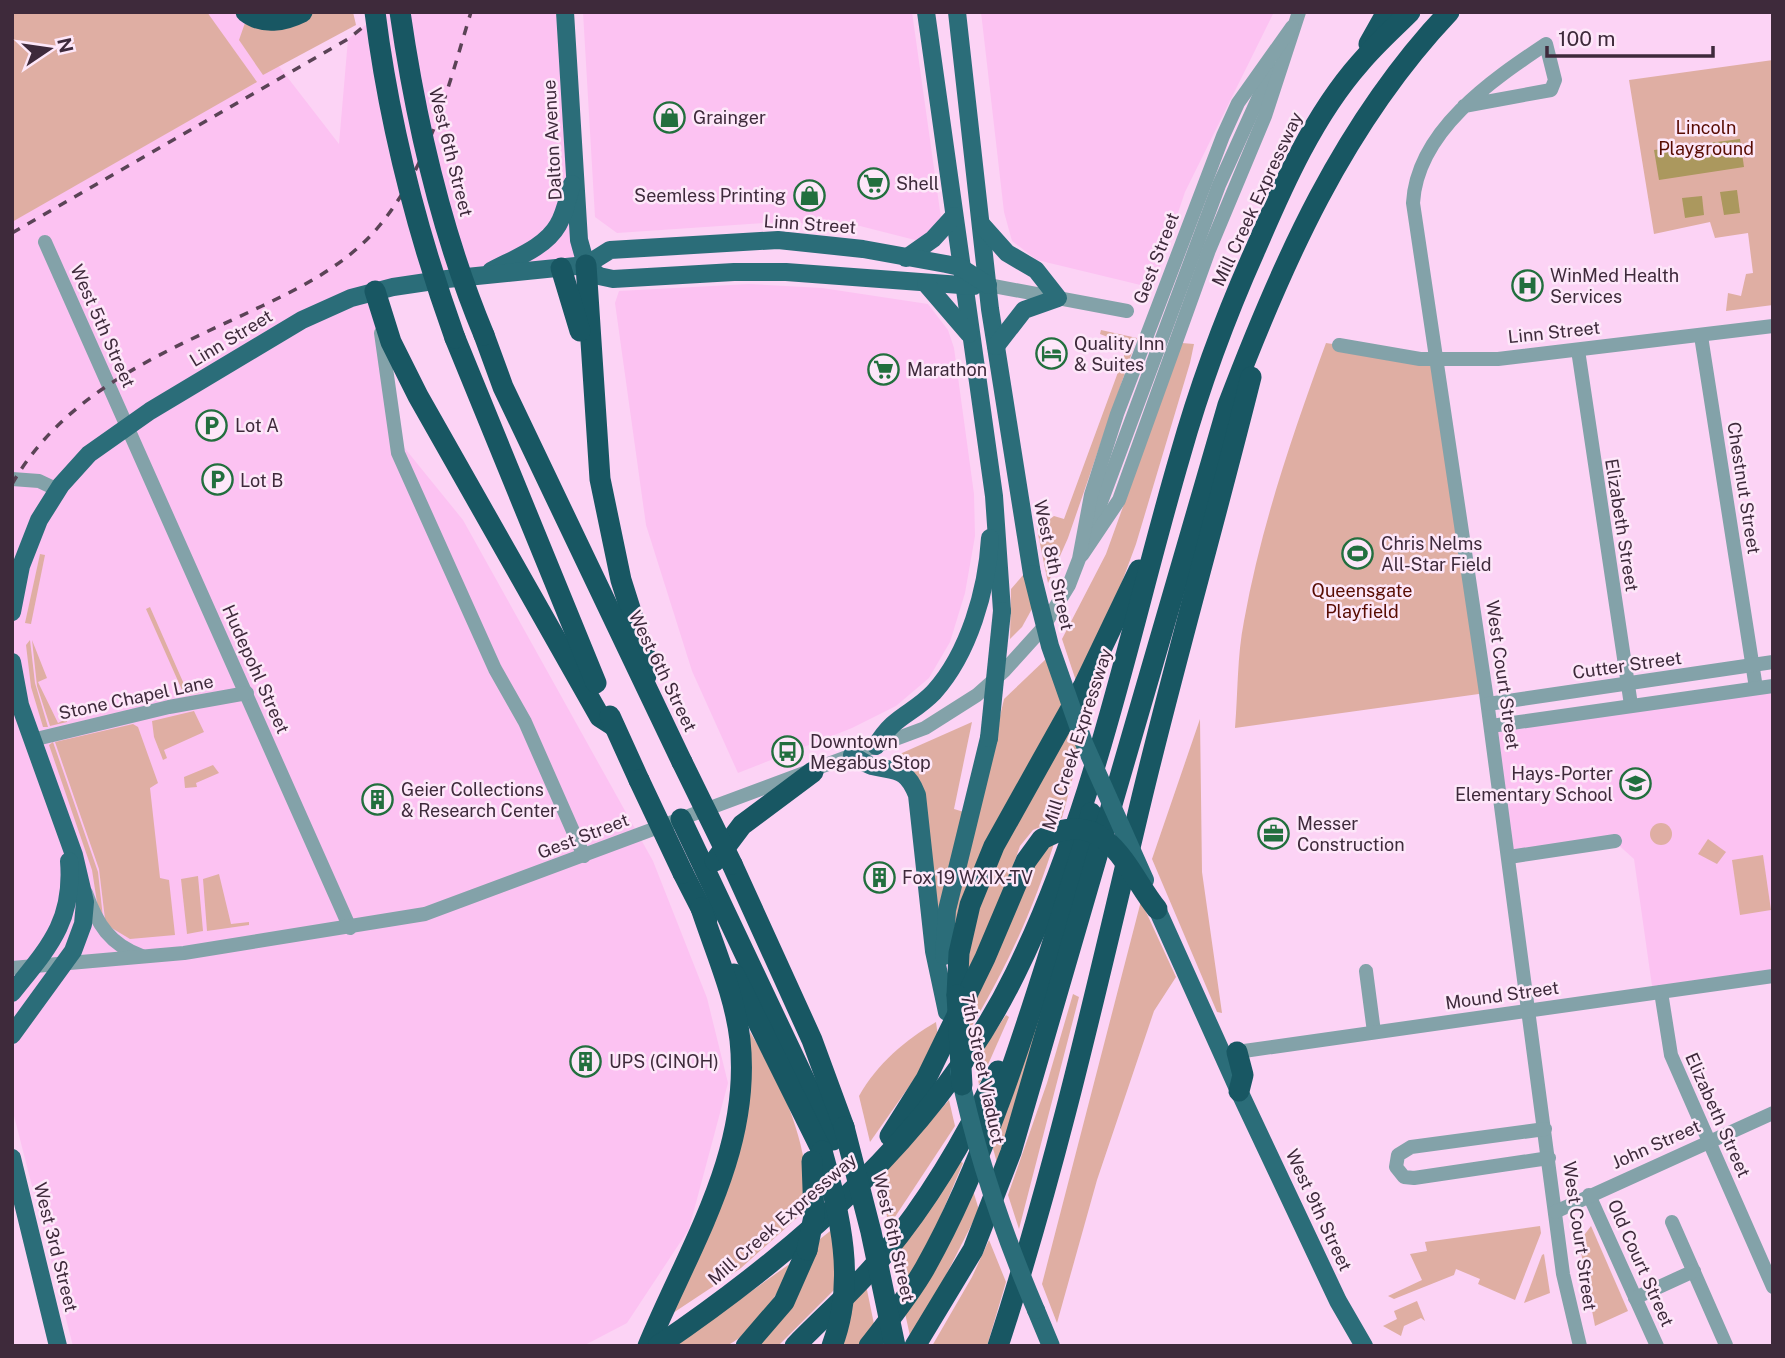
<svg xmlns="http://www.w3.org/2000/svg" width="1785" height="1358" font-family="'Public Sans',sans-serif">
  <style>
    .built { fill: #fcc2f2 }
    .green { fill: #dfaea3 }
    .water { fill: #ab985e }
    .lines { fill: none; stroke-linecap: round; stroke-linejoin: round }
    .minor { stroke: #83a2a9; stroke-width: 14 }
    .major { stroke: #2b6d79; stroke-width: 18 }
    .highway { stroke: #185763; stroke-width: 21 }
    .rail { stroke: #5a4356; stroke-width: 3.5; stroke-dasharray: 9 9; stroke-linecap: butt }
    .major-bridge { stroke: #2b6d79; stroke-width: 18 }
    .highway-bridge { stroke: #185763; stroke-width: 21 }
    .labels { text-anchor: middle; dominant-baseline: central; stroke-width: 5; stroke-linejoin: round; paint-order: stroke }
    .poi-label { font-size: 18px; fill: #3e2a3b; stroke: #fde7f9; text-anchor: start }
    .park-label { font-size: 18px; fill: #580c02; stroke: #fde7f9 }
    .street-label { font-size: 18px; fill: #3e2a3b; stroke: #fde7f9 }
  </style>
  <rect width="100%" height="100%" fill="#fcd3f5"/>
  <g class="built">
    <path d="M12,12H237L339,144L348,39L382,12H565L586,265L376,291L394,435L463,520L653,861L707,998L728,1083L689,1229L627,1323L583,1346H73L12,1108Z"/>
    <path d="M583,12H912L941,218L919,241L860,226L780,222L617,233L595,217Z"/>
    <path d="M981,12H1274L1185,192L1153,288L1037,260L1012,241L1004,212Z"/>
    <path d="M749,284L822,288L928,304L948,330L954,348L974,494L975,536L965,593L950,642L929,678L896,706L852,728L738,773L692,671L646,525L615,303L619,291Z"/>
    <path d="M1773,686V976L1653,993L1634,859L1614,841L1509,857L1491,726Z"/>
  </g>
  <g class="green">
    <path d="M12,12H207L257,82L12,222Z"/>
    <path d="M313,12H353L356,25L263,75L239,40L246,20Z"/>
    <path d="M1773,60V305L1726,311L1728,293L1741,296L1746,274L1753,273L1748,233L1715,238L1710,222L1654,234L1629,80Z"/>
    <path d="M1101,330L1137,338L1068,538L1048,583L1037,529L1054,516L1064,519L1128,345L1100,334Z"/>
    <path d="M1182,343L1194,344L1190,363L1136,544L1116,598L1076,681L1062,639L1106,554Z"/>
    <path d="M1326,343L1438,360L1486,693L1235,728C1238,693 1237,656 1244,621C1261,526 1293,433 1326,343Z"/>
    <path d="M40,554L45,555L31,624L25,623Z"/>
    <path d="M1024,574L1033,607L1022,627L1010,639L1011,589Z"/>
    <path d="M150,607L187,691L196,688L199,693L174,697L182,690L146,609Z"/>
    <path d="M30,640L35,683L48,727H43L31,687L26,645Z"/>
    <path d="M32,640L47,678L38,682L58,723L66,719L67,722L50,726L37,686Z"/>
    <path d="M1047,658L1063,706L955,938L953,917L1004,699Z"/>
    <path d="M194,711L204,732L164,750L167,758L163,760L154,737L152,721Z"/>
    <path d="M1200,719L1202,872L1222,1013L1217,1012L1152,859Z"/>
    <path d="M972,722L954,809L964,812L940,915H933L926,824L892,762L893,757Z"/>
    <path d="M133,724L138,727L158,783L150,788L160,878L169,880L175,935L130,939L110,927L105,919L99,869L55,742Z"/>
    <path d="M1070,727L1080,751L1062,818L1033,830L1020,846L998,908L967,979C959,903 1033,793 1070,727Z"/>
    <path d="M53,742L98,872L103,918L98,909L92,870L49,745Z"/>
    <path d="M213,765L219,773L196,783L197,787L185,788L184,777Z"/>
    <circle cx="1661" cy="834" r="11"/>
    <path d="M1056,837C1035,906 1007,967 970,1029L969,1011L1037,853Z"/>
    <path d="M1708,839L1726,852L1717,864L1698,854Z"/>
    <path d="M1763,855L1771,910L1740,915L1732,860Z"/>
    <path d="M219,874L231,924L249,922V925L207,931L203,879Z"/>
    <path d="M198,876L203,931L187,934L181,879Z"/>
    <path d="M1141,901L1176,977L1154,1011L1097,1180L1057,1323L1042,1284Z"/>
    <path d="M1073,916L998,1167L990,1137Z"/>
    <path d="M1073,994L1079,997L1019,1229L1008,1195L1047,1083Z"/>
    <path d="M1006,1015L1009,1017L979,1085L975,1061Z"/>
    <path d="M936,1022L939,1044L870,1142L859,1096C877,1064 905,1040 936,1022Z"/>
    <path d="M750,1032C785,1089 807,1140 809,1207L741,1268L673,1313L750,1097Z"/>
    <path d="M949,1100L955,1126L889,1226L879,1179Z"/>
    <path d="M958,1160L963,1163L934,1232L901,1291L894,1254Z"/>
    <path d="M971,1184L979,1210L942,1283L910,1336L905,1313Z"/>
    <path d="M1540,1226L1541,1233L1515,1300L1478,1284L1480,1279L1456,1269L1454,1275L1394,1299L1388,1296L1422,1280L1410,1254L1427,1251L1425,1242Z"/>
    <path d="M1591,1226L1628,1311L1595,1326L1579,1242Z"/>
    <path d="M834,1228L838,1286L778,1346H755L798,1293L820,1239Z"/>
    <path d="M989,1240L1006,1282L987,1346H932L972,1277Z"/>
    <path d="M1544,1254L1550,1293L1524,1303L1542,1255Z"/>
    <path d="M798,1258C787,1280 750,1339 725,1346C710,1350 686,1346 670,1346L698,1329Z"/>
    <path d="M866,1285L875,1329L859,1346H839L852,1301Z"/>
    <path d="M1417,1301L1425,1321L1421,1318L1404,1326L1401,1336L1383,1326L1397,1319L1394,1311Z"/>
  </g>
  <g class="water">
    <path d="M1740,139L1744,167L1659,180L1654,150Z"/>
    <path d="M1737,190L1740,213L1724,215L1720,192Z"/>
    <path d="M1702,196L1704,215L1685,218L1682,198Z"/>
  </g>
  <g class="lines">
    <g class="minor">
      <path d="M1464,106L1551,90L1555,80L1546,44C1492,80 1417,131 1413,203L1486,693L1563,1274L1580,1346"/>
      <path d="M45,242L350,928"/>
      <path d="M988,285L1127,311"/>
      <path d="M381,333L398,453L495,669L525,722L584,856"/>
      <path d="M1701,336L1756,688"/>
      <path d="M1339,345L1420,359H1498L1773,326"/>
      <path d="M1578,350L1631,705"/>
      <path d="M12,479L39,481L58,490"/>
      <path d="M1090,532L1219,185L1272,68"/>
      <path d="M1082,555L1119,500L1209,250L1265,116L1299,12"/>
      <path d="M1488,704L1773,662"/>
      <path d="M1491,726L1773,686"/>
      <path d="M32,740L169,707L247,693"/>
      <path d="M1509,857L1615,841"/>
      <path d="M86,893C97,924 110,945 142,956"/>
      <path d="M12,968L184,953L425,914L925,728L977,695L1004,671L1042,629L1069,585L1079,559L1091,495L1117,414L1223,136L1238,103L1292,27"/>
      <path d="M1366,971L1374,1032"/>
      <path d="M1661,992L1671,1055L1773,1287"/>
      <path d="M1237,1052L1773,976"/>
      <path d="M1545,1129L1411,1147L1398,1155L1396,1167L1404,1177L1414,1178L1549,1158"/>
      <path d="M1589,1195L1657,1346"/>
      <path d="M1555,1212L1773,1113"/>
      <path d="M1672,1222L1726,1345"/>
      <path d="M1635,1298L1694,1271"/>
    </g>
    <g class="major">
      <path d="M565,12L579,240L586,265"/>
      <path d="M926,12L994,496L1002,611"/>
      <path d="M957,12L990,309L1032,574"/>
      <path d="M982,225L1007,253L1036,270L1058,298L1024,310L996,346"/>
      <path d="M906,258L933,239L954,216"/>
      <path d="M586,265L599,276L613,279L734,272H786L974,286"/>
      <path d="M491,271C513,259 545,248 558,225C565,213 568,197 572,184"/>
      <path d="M926,284L969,334"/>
      <path d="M12,612L21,566L39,520L61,485L89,454L150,411L302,320L351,298L393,287L447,279L586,265L610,250L778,240L863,249L946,264L960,267L988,285"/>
      <path d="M12,662L20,705L74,855L85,902L83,924L73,951L12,1035"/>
      <path d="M876,746C894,715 912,715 934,692C969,653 987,590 990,538"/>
      <path d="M852,755C858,758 865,764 872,766C896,772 906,767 917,795L934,951L947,1012"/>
      <path d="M1157,909L1239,1091L1338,1301L1364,1346"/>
      <path d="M944,956L947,910L989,738"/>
      <path d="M12,993C48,948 74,922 69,861"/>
      <path d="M12,1158L58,1346"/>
      <path d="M1036,1310L1051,1346"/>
    </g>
    <g class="highway">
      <path d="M246,12C263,25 284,21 302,12"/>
      <path d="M1369,44L1387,12"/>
      <path d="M586,265L600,479L621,580L646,659V676"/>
      <path d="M561,268L580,331"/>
      <path d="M375,291L391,342L418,396L600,717L614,726"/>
      <path d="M484,335L503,387L682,762"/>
      <path d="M455,338L596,683"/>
      <path d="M610,716L639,780"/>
      <path d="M681,819L833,1140"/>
      <path d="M715,861L742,825L813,772"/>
      <path d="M732,864L812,1040L844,1127"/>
      <path d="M683,873L707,920"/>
      <path d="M734,974L822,1151"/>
      <path d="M957,995L959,953L970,905L994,846L1084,685L1139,570"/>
      <path d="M1237,1052L1243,1075L1239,1091"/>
      <path d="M890,1136L926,1079L985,958L1026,861L1042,839L1057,832"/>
      <path d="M648,1346C689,1247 752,1152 740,1040C735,995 715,951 701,908"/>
      <path d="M658,1346C800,1249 938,1131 1015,974C1096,810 1129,630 1180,456C1200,385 1226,315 1256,248C1283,185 1314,115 1360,63C1375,45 1393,29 1410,12"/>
      <path d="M746,1346L784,1302L807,1250"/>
      <path d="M795,1346C825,1315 858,1287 885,1253C930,1199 967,1135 998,1071"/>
      <path d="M869,1346C889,1320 909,1296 925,1268C995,1144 1039,983 1083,847L1091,813"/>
      <path d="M915,1346L973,1250L1011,1152L1228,405C1282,263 1343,124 1449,12"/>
      <path d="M998,1346C1057,1166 1098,981 1142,797C1176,657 1216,517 1251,377"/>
    </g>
    <g class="rail">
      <path d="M12,233L348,39L382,12"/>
      <path d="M12,484C67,389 167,351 262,306C304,286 349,263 380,225C430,164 448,87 471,12"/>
    </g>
    <g class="major-bridge">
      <path d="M1032,574L1050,646L1084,743L1145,880"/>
      <path d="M989,738L1002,611"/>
      <path d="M959,1071C976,1154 1003,1233 1036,1310"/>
    </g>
    <g class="highway-bridge">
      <path d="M375,12C389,124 417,232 455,338"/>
      <path d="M400,12C416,123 441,232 484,335"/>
      <path d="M682,762L732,864"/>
      <path d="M639,780L683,873"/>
      <path d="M1057,832C1110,814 1130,876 1157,909"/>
      <path d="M957,995L962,1085"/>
      <path d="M844,1127L871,1232L895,1346"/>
      <path d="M822,1151C840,1216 857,1281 832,1346"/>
      <path d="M807,1250L814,1216L812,1161"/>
    </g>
  </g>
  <defs>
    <symbol id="shop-ring" viewBox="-11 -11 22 22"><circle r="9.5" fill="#fde7f9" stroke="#226f3e" stroke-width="1.5"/><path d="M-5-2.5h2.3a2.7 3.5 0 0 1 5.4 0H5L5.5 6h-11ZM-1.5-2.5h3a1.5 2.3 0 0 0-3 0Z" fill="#226f3e"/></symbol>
    <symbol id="supermarket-ring" viewBox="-11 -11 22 22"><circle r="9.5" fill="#fde7f9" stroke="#226f3e" stroke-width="1.5"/><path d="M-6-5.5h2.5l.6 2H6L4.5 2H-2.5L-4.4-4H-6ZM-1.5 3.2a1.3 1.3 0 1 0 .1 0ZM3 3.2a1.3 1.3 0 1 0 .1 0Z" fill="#226f3e"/></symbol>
    <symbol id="hospital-ring" viewBox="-11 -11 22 22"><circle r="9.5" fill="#fde7f9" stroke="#226f3e" stroke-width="1.5"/><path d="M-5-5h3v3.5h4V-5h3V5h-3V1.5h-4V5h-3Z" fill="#226f3e"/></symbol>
    <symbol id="hotel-ring" viewBox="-11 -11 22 22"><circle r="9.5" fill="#fde7f9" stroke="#226f3e" stroke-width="1.5"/><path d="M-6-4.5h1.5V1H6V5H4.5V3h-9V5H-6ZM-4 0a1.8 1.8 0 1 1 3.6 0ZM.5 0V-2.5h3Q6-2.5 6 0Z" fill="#226f3e"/></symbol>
    <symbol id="parking-ring" viewBox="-11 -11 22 22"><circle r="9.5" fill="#fde7f9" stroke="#226f3e" stroke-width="1.5"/><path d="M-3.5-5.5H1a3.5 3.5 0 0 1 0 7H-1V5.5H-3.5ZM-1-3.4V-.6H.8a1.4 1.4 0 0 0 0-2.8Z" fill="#226f3e"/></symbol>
    <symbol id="stadium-ring" viewBox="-11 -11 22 22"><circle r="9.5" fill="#fde7f9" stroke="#226f3e" stroke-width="1.5"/><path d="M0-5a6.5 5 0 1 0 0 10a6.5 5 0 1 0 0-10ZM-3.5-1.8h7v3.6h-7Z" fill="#226f3e"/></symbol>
    <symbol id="bus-ring" viewBox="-11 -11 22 22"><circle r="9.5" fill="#fde7f9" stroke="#226f3e" stroke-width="1.5"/><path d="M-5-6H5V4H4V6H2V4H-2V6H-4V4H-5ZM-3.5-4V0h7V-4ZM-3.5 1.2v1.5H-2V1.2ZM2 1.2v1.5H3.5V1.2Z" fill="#226f3e"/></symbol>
    <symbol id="school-ring" viewBox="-11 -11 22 22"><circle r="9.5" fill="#fde7f9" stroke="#226f3e" stroke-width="1.5"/><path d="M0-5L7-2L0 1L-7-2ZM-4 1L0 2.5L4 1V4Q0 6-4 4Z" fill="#226f3e"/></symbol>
    <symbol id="building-ring" viewBox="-11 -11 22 22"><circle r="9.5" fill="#fde7f9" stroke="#226f3e" stroke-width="1.5"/><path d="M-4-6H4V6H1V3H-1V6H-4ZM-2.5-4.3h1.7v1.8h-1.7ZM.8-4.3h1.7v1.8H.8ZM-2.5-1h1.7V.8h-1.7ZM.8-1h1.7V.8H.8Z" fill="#226f3e"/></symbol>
    <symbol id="office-ring" viewBox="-11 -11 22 22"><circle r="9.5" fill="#fde7f9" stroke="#226f3e" stroke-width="1.5"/><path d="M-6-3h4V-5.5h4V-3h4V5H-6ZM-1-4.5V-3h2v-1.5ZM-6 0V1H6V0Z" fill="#226f3e"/></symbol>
  </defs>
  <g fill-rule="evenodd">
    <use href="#shop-ring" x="652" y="100" width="35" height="35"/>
    <use href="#supermarket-ring" x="856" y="166" width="35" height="35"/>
    <use href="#shop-ring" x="792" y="178" width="35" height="35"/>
    <use href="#hospital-ring" x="1510" y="268" width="35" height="35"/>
    <use href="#hotel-ring" x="1034" y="336" width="35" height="35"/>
    <use href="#supermarket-ring" x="866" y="352" width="35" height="35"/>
    <use href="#parking-ring" x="194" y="408" width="35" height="35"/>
    <use href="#parking-ring" x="200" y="462" width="35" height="35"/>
    <use href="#stadium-ring" x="1340" y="536" width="35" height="35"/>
    <use href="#bus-ring" x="770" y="734" width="35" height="35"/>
    <use href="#school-ring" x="1618" y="766" width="35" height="35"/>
    <use href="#building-ring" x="360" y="782" width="35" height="35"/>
    <use href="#office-ring" x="1256" y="816" width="35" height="35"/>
    <use href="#building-ring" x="862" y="860" width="35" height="35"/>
    <use href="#building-ring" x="568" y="1044" width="35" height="35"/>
  </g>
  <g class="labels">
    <g class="poi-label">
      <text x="693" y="117">Grainger</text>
      <text x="896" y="183">Shell</text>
      <text x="786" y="195" text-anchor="end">Seemless Printing</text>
      <text x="1550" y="275">WinMed Health<tspan x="1550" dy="21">Services</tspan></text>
      <text x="1074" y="343">Quality Inn<tspan x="1074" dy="21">&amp; Suites</tspan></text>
      <text x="907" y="369">Marathon</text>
      <text x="235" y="425">Lot A</text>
      <text x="240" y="480">Lot B</text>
      <text x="1381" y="543">Chris Nelms<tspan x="1381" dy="21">All-Star Field</tspan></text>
      <text x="810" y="741">Downtown<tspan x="810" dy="21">Megabus Stop</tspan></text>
      <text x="1613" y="773" text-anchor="end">Hays-Porter<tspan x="1613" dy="21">Elementary School</tspan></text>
      <text x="401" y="789">Geier Collections<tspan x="401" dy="21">&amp; Research Center</tspan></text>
      <text x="1297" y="823">Messer<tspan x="1297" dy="21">Construction</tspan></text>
      <text x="902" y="877">Fox 19 WXIX-TV</text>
      <text x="609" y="1061">UPS (CINOH)</text>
    </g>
    <g class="park-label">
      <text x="1706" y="127">Lincoln<tspan x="1706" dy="21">Playground</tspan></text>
      <text x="1362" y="590">Queensgate<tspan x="1362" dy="21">Playfield</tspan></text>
    </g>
    <g class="street-label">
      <text transform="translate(552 140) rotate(-93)">Dalton Avenue</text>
      <text transform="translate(451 152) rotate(76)">West 6th Street</text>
      <text transform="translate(1257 199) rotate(-65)">Mill Creek Expressway</text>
      <text transform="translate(810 224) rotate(4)">Linn Street</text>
      <text transform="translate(1156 258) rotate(-69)">Gest Street</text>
      <text transform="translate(103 326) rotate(66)">West 5th Street</text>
      <text transform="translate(1554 332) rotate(-6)">Linn Street</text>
      <text transform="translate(231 338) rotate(-31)">Linn Street</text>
      <text transform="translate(1744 488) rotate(81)">Chestnut Street</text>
      <text transform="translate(1622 525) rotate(81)">Elizabeth Street</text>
      <text transform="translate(1054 565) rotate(78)">West 8th Street</text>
      <text transform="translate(1627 665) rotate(-8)">Cutter Street</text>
      <text transform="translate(256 669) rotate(66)">Hudepohl Street</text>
      <text transform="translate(663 671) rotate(64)">West 6th Street</text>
      <text transform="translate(1503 675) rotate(82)">West Court Street</text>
      <text transform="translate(136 697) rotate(-12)">Stone Chapel Lane</text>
      <text transform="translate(1077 739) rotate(-72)">Mill Creek Expressway</text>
      <text transform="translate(583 836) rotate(-21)">Gest Street</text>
      <text transform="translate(1502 995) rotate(-8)">Mound Street</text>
      <text transform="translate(983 1069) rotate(78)">7th Street Viaduct</text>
      <text transform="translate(1718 1115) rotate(66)">Elizabeth Street</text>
      <text transform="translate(1656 1144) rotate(-24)">John Street</text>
      <text transform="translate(1319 1210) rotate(65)">West 9th Street</text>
      <text transform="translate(782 1219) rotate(-41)">Mill Creek Expressway</text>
      <text transform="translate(1580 1236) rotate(82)">West Court Street</text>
      <text transform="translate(894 1237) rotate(77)">West 6th Street</text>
      <text transform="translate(56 1247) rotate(76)">West 3rd Street</text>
      <text transform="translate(1641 1263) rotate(66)">Old Court Street</text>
    </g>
  </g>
  <rect width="1785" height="1358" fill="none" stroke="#3e2a3b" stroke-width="28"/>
  <g transform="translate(49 49) rotate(77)" stroke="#fde7f9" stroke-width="5" paint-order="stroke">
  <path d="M0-5L12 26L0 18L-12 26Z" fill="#3e2a3b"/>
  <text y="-10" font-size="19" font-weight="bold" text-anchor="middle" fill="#3e2a3b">N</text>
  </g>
  <path d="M1547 46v10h166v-10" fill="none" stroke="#3e2a3b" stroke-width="3.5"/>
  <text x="1558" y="46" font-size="21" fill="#3e2a3b" stroke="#fde7f9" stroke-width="5" paint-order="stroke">100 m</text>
</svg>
